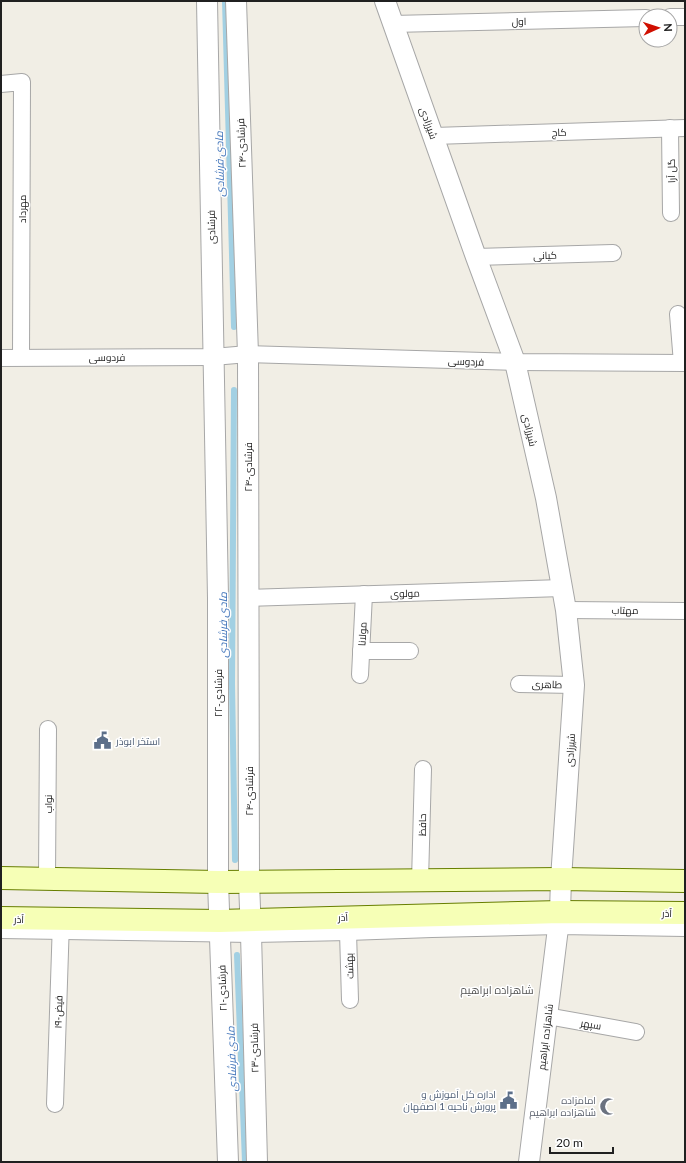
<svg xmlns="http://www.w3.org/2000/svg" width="686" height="1163" font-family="Lato,Cairo,sans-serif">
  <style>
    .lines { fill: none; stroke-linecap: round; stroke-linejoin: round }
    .stream { stroke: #a2d0e3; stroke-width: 6 }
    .minor-casing { stroke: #a7a7a7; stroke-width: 18 }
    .tertiary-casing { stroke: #a7a7a7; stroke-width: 22 }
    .secondary-casing { stroke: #677e00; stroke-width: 24 }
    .minor { stroke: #fff; stroke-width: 16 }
    .tertiary { stroke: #fff; stroke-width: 20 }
    .secondary { stroke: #f6ffb6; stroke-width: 22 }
    .labels { text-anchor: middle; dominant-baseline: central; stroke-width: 3; stroke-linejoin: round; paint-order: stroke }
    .street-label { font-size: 10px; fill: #202020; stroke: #fff }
    .service-label { font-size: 10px; fill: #4e5e75; stroke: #fff; text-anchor: start }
    .worship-label { font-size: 10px; fill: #5b616d; stroke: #fff; text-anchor: end }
    .water-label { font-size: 11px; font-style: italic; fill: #4275ba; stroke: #fff }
    .neighbourhood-label { font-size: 11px; fill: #535353; stroke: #fff }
  </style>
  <rect width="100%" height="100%" fill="#f1eee5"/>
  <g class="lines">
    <g class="stream">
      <path d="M225,1L234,327"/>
      <path d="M234,390L232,684L235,860"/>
      <path d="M237,955L245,1162"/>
    </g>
    <defs>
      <g id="minor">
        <path d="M670,17H685"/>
        <path d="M392,24L646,18"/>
        <path d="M1,84L22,82L21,357"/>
        <path d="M670,128L671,213"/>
        <path d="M434,136L685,128"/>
        <path d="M476,257L613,253"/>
        <path d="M678,314L682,363"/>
        <path d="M1,358L213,357L248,354L515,362L685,363"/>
        <path d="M249,598L562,588"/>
        <path d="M566,610L685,611"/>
        <path d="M361,651H410"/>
        <path d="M360,675L364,594"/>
        <path d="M519,684L574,685"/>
        <path d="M47,878L48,729"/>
        <path d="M420,881L423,769"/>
        <path d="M1,930L251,934L348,932L432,929L559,926L685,928"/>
        <path d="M348,932L350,1000"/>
        <path d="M547,1016L636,1032"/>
        <path d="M55,1104L61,921"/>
      </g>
      <g id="tertiary">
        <path d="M207,1L218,598V882L228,1162"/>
        <path d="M236,1L248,354L249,882L251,934L257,1162"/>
        <path d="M385,1L476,257L515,362L546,498L566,610L574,685L561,879L560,912L529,1162"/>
      </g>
      <g id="secondary">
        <path d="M1,878L218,882L561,879L685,881"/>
        <path d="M1,918L219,921L560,912L685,913"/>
      </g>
    </defs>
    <use href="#minor" class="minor-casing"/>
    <use href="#tertiary" class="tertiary-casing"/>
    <use href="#secondary" class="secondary-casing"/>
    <use href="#minor" class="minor"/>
    <use href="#tertiary" class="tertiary"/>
    <use href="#secondary" class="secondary"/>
  </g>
  <defs>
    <symbol id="civic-bare" viewBox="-9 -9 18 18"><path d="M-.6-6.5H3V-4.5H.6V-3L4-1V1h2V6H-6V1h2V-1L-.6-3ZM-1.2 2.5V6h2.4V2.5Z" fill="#5c6f8a" stroke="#fff" stroke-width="2.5" paint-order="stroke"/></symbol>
    <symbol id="mosque-bare" viewBox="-9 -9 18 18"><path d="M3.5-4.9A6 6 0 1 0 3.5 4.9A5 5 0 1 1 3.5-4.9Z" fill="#6b7280" stroke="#fff" stroke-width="2.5" paint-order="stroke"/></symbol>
  </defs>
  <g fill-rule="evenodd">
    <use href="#civic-bare" x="90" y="728" width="25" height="25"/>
    <use href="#civic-bare" x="496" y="1088" width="25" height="25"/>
    <use href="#mosque-bare" x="596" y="1094" width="25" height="25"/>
  </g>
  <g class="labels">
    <g class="street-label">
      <text transform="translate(519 21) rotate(-1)">اول</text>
      <text transform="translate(429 123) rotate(70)">شیرزادی</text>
      <text transform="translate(559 132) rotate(-2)">کاج</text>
      <text transform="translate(241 143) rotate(-92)">۲۴-فرشادی</text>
      <text transform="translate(671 171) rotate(-91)">گل آرا</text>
      <text transform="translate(22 209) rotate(-90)">مهرداد</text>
      <text transform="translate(211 227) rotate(-91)">فرشادی</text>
      <text transform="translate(545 255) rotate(-2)">کیانی</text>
      <text x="107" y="357">فردوسی</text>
      <text transform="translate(466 361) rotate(2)">فردوسی</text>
      <text transform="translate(530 430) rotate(77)">شیرزادی</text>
      <text transform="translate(248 467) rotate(-90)">۲۴-فرشادی</text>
      <text transform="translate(405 593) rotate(-2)">مولوی</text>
      <text transform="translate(625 610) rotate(1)">مهتاب</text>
      <text transform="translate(362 634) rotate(-87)">مولانا</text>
      <text transform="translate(547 684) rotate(1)">طاهری</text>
      <text transform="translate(218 693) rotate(-90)">۲۲-فرشادی</text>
      <text transform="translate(570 750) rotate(-86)">شیرزادی</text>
      <text transform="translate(249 791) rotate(-90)">۲۴-فرشادی</text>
      <text transform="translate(48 804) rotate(-90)">نواب</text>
      <text transform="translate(422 825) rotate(-89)">حافظ</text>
      <text transform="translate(667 913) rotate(1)">آذر</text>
      <text transform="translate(343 917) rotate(-2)">آذر</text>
      <text transform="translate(19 919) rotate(1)">آذر</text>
      <text transform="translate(349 966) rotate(-92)">بهشت</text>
      <text transform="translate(222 988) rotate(-92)">۲۱-فرشادی</text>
      <text transform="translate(58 1012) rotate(-88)">۱۹-فیض</text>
      <text transform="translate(591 1024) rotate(10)">سپهر</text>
      <text transform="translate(545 1037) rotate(-83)">شاهزاده ابراهیم</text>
      <text transform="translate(254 1048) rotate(-91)">۲۳-فرشادی</text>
    </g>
    <g class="service-label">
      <text x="116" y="741">استخر ابوذر</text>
      <text x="496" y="1094" text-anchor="end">اداره کل آموزش و<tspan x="496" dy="12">پرورش ناحیه 1 اصفهان</tspan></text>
    </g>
    <g class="worship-label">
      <text x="596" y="1100">امامزاده<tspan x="596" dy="12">شاهزاده ابراهیم</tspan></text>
    </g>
    <g class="water-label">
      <text transform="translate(219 164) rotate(-91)">مادی فرشادی</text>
      <text transform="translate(222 625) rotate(-90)">مادی فرشادی</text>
      <text transform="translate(231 1059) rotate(-92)">مادی فرشادی</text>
    </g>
    <g class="neighbourhood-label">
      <text x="497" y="989">شاهزاده ابراهیم</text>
    </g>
  </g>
  <rect width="686" height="1163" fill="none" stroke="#202020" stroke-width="4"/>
  <g transform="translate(658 28) rotate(87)"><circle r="19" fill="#ffffff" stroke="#a6a6a6"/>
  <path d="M0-3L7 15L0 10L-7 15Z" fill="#d00f00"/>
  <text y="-6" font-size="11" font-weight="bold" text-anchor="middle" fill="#202020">N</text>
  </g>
  <path d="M550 1147v6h63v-6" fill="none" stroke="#202020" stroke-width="2"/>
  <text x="556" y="1147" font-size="12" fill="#202020" stroke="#ffffff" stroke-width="3" paint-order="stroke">20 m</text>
</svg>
